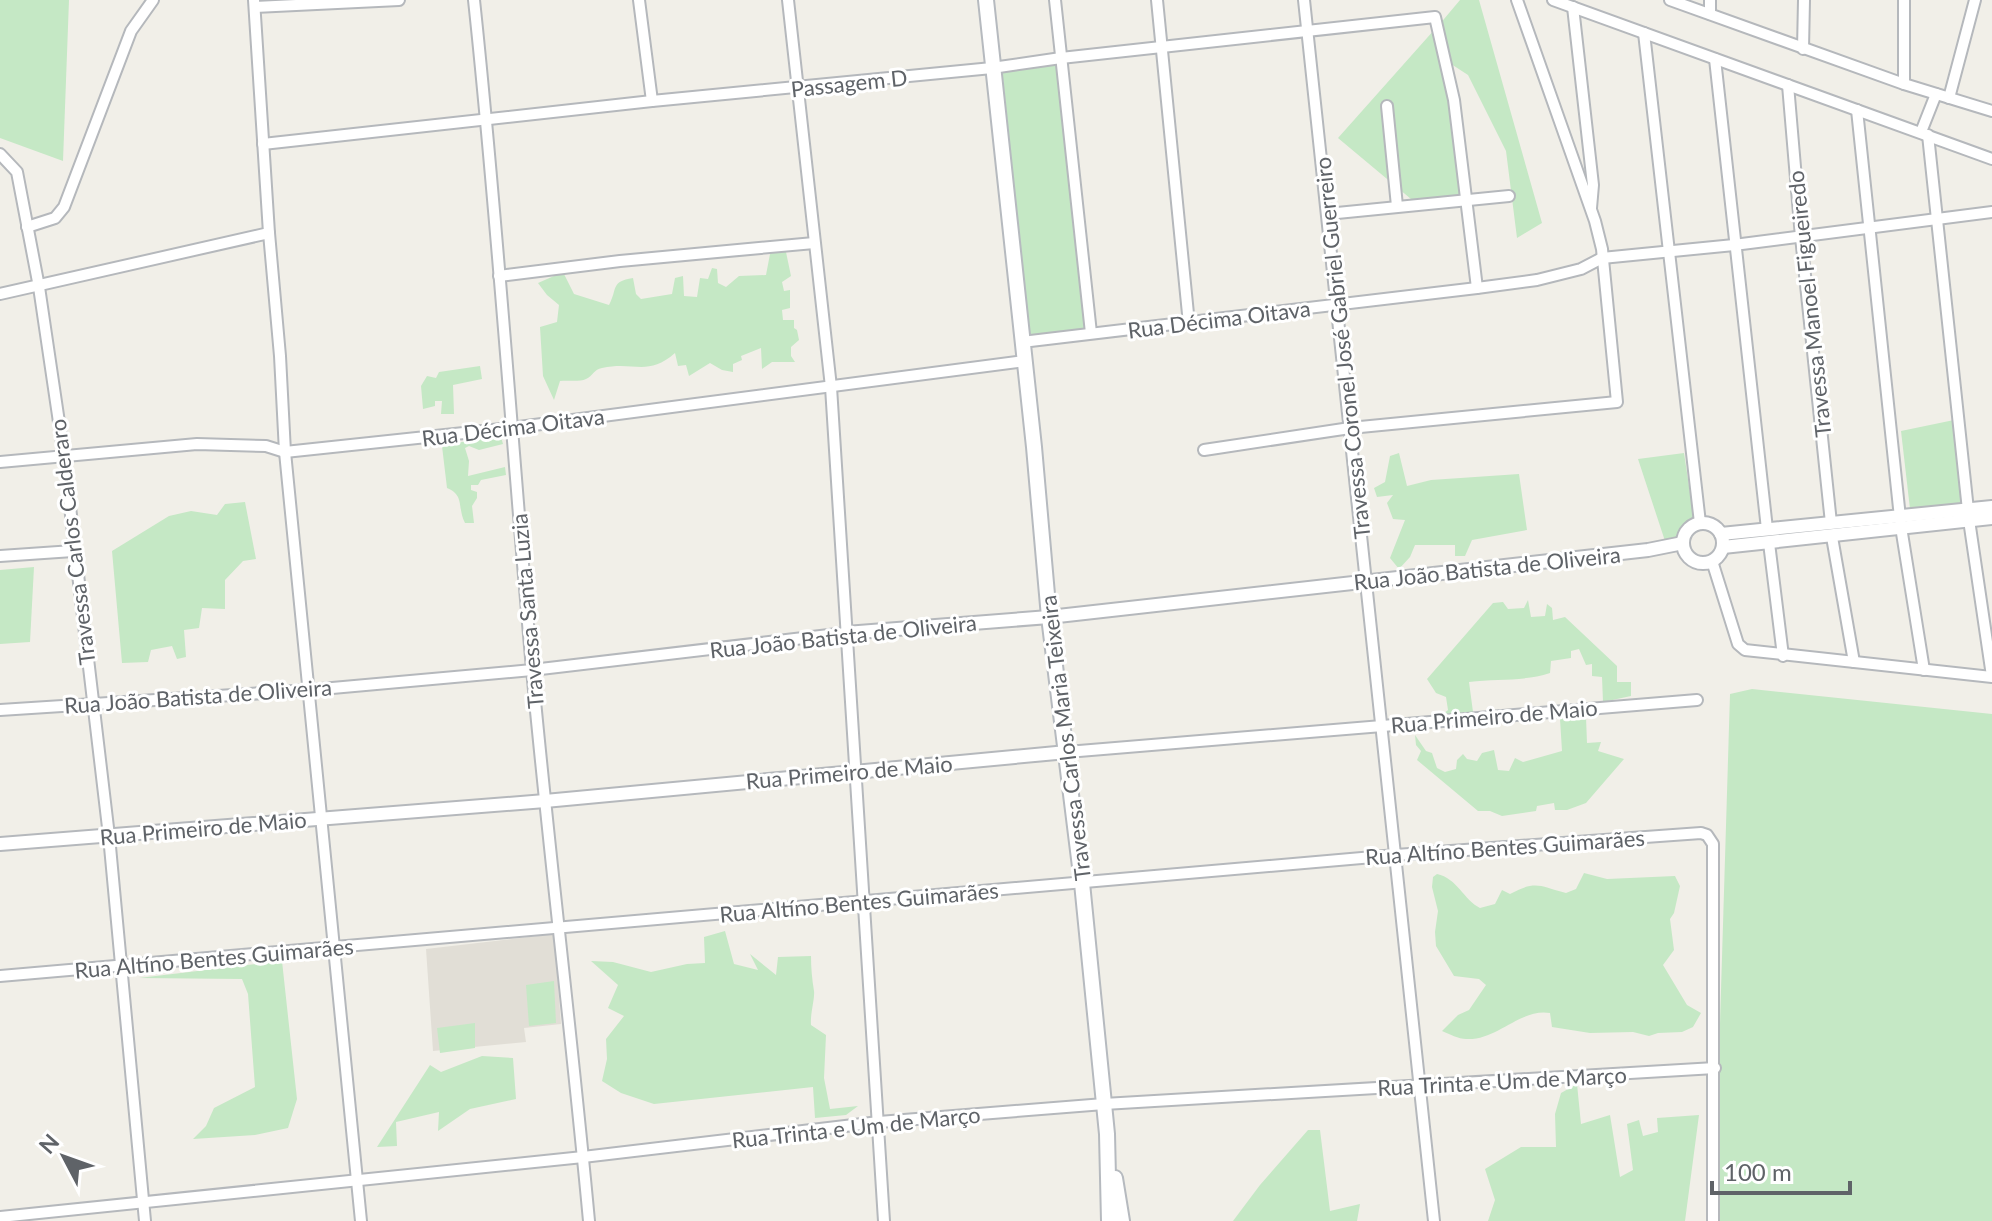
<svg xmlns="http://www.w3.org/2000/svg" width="1992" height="1221" font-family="Lato,sans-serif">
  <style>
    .education { fill: #e1ded6 }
    .green { fill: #c5e8c5 }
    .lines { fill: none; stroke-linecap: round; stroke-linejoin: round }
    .minor-casing { stroke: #b5b8bc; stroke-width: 14 }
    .tertiary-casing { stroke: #b5b8bc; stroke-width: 16 }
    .secondary-casing { stroke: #b6babf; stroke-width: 18 }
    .minor { stroke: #fff; stroke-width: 10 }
    .tertiary { stroke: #fff; stroke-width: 12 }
    .secondary { stroke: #fff; stroke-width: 14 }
    .labels { text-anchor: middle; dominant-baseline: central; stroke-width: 6; stroke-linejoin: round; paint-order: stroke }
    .street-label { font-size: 22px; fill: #5f6368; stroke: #fff }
  </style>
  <rect width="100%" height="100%" fill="#f1efe8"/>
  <path class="education" d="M554,934L561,1024L524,1028L526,1042L433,1051L426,949Z"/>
  <g class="green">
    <path d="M0,0H69L63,161L0,138Z"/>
    <path d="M1460,0H1479L1542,223L1517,238L1506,151L1468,75L1445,60L1439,25Z"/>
    <path d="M1435,29L1455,104L1465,199L1412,204L1411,199L1338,138Z"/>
    <path d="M1057,63L1085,330L1030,335L1002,70Z"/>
    <path d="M773,251L786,252L791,276L782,282L784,291L790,290V308L782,310L783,320H794V328L797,330L799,340L791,347V356L795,362H772L762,369L761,348L741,356L742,360L733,364V372L722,370L710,363L689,376L686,365L678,366L675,353C648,377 634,361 602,368C594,369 593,376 586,379C580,382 568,380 560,381L554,400L543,376L540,327L557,322L559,305L547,295L538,283L563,272L574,294L609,305C618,288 610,282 633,278L636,294L641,299L672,294L675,278L683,276L684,296L697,297L700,278L708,279L712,268L717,269L718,283L726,287L739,276L766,275L770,254Z"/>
    <path d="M480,366L482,379L453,385L454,414H441L442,401H435V406L423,409L421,386L427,376L436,378L439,372Z"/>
    <path d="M1954,420L1965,502L1910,509L1901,431Z"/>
    <path d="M487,437H501L503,444L479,450L469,446L465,448L469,461L468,476L505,467L506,475L481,480L478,485H471V490L477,492V498L472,506L474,523H465C457,508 465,495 447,488L442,446Z"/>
    <path d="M1399,453L1407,486L1431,480L1519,474L1527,530L1472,540L1465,556H1455V545H1415L1410,557L1399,569L1390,558L1405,520L1393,519L1387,503L1393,495L1377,497L1374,488L1385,482L1390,456Z"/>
    <path d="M1684,453L1694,519L1684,528L1677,539L1665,541L1638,459Z"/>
    <path d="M245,502L256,559L243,561L225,580V609L202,608L199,628L184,630L186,657L177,659L172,646L151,650L148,662L122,663L112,551L169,516L191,511L217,515L225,504Z"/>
    <path d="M34,567L30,642L0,644V570Z"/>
    <path d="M1528,600L1531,617L1545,616L1547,604L1552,608L1553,620L1565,617L1617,666V682H1631V696L1603,702L1602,677L1592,676V664L1586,665L1579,649L1571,651V658L1551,661L1550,673C1523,682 1497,678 1469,682L1473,712L1443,714L1448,710L1446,697L1436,693L1427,679L1493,603L1503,602L1508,609L1524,608Z"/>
    <path d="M1752,689L1992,714V1221H1714L1730,694Z"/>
    <path d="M1586,717L1587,743L1601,742L1598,751L1624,759L1586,803L1567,810H1555L1554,803L1537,806L1536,811L1502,816L1490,811H1478L1417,760L1421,751L1416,745L1415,735L1426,751L1432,753L1437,768L1445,772L1456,769L1457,760L1463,754L1467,759L1477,761L1482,753L1494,750L1498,770L1509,771L1515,758L1523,762L1562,751L1560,719Z"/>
    <path d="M1584,873L1607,879L1675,876L1680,886L1674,913L1670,919L1674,950L1663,965L1687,1005L1701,1013L1693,1027L1682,1032L1658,1033L1649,1036L1633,1032L1590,1033L1552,1027L1550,1013C1520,1008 1497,1041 1466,1039C1459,1039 1449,1034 1442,1031L1458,1015L1469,1010L1486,985L1479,979L1454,976L1436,946L1435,932L1438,911L1432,887L1433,877L1437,874C1457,878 1464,900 1480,908L1495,904L1502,890L1510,894C1536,880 1539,886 1566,893L1576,889Z"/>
    <path d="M725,931L734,964L758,970L750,954L776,975L778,957L811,956C811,968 812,979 814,991C815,998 810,1014 811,1025L826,1035L824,1078L830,1109L858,1106L846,1115L815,1118L813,1087L654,1104L621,1093L602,1081L607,1059L606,1039L624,1016L608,1008L618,985L591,961L613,962L651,972L687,964L705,963L704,937Z"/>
    <path d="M282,961L297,1099L288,1128L255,1135L193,1139L206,1126L214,1108L255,1087L248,994L242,979L139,978Z"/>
    <path d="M554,981L556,1023L529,1026L526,985Z"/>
    <path d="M475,1023V1048L440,1053L437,1028Z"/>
    <path d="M482,1056L513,1058L516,1099L470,1109L438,1131L439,1112L396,1122L397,1146L377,1147L430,1065L441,1072Z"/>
    <path d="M1577,1084L1581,1124L1610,1115L1620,1177L1633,1170L1627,1124L1639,1120L1643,1136L1658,1132L1657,1118L1699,1115L1685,1221H1488L1495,1200L1485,1169L1521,1147H1556L1555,1114L1561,1093Z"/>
    <path d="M1308,1130H1320L1330,1211L1360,1204L1357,1221H1233L1260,1185Z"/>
  </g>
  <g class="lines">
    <defs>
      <g id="minor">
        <path d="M254,0L269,233L280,356L285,452L361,1221"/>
        <path d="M474,0C498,223 512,446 532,669C549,853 572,1037 589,1221"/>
        <path d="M639,0L652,101"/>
        <path d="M788,0L831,387L884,1221"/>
        <path d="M1055,0L1091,333"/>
        <path d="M1157,0L1189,324"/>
        <path d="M1304,0L1434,1221"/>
        <path d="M1553,0L1992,159"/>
        <path d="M1670,0L1904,84L1992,111"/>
        <path d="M1710,0V14"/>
        <path d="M1904,0V84"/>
        <path d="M255,7L399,0"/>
        <path d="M1573,7L1593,185L1591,208"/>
        <path d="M1644,33L1700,523"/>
        <path d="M1803,49L1804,0"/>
        <path d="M1715,59L1767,529"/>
        <path d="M1788,85L1801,237L1831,523"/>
        <path d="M1949,98L1975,0"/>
        <path d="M1387,106L1397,206"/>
        <path d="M1857,110L1901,527L1924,670"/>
        <path d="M1921,132L1936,94"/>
        <path d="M1928,135L1968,510"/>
        <path d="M263,144L652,101L992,68L1061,58L1435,17L1454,100L1477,288"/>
        <path d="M0,154L17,172L39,287L64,456L109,836L145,1221"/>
        <path d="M1327,214L1509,196"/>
        <path d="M27,227L55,218L64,207L131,31L153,0"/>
        <path d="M499,276L620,261L814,243"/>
        <path d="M0,294L269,233"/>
        <path d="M1022,342L1477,288L1537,280L1581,269L1602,258L1734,245L1992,212"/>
        <path d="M1204,450L1350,428L1617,402L1602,249L1595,221L1517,0"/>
        <path d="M0,462L197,444L266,446L285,452L511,428L1025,361"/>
        <path d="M1969,520L1992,676"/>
        <path d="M1832,537L1854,662"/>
        <path d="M1769,543L1783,656"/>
        <path d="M0,556L73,551"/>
        <path d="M1712,561L1738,644L1745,650L1992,677"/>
        <path d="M0,710L310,690L532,670L846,633"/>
        <path d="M1067,752L1697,700"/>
        <path d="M0,976L1396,855L1701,833L1707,835L1713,844V1221"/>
        <path d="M0,1217L583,1157L879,1122L1104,1104L1715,1068"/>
      </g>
      <g id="tertiary">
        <circle cx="1703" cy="543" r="20"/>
        <path d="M1721,534L1992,507"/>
        <path d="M1723,547L1992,518"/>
        <path d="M846,633L1049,617L1648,550L1683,543"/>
        <path d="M0,844L545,801L1067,752"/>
      </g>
      <g id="secondary">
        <path d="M986,0L1034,447L1049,617L1082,883L1107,1134L1109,1221"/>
        <path d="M1115,1178L1122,1221"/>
      </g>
    </defs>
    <use href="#minor" class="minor-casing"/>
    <use href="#tertiary" class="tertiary-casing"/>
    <use href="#secondary" class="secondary-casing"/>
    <use href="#minor" class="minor"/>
    <use href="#tertiary" class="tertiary"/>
    <use href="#secondary" class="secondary"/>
  </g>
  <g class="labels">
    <g class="street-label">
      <text transform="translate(849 83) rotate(-6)">Passagem D</text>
      <text transform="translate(1809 304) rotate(-96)">Travessa Manoel Figueiredo</text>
      <text transform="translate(1219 319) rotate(-7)">Rua Décima Oitava</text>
      <text transform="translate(1342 348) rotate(-96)">Travessa Coronel José Gabriel Guerreiro</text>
      <text transform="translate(513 427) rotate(-7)">Rua Décima Oitava</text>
      <text transform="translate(72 542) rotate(-97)">Travessa Carlos Calderaro</text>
      <text transform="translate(1487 568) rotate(-6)">Rua João Batista de Oliveira</text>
      <text transform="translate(527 611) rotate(-95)">Travessa Santa Luzia</text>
      <text transform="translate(843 636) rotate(-6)">Rua João Batista de Oliveira</text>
      <text transform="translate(198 696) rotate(-4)">Rua João Batista de Oliveira</text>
      <text transform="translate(1494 716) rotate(-5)">Rua Primeiro de Maio</text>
      <text transform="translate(1065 738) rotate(-97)">Travessa Carlos Maria Teixeira</text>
      <text transform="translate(849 772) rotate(-5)">Rua Primeiro de Maio</text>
      <text transform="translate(203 828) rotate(-5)">Rua Primeiro de Maio</text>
      <text transform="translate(1505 847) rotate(-4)">Rua Altíno Bentes Guimarães</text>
      <text transform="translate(859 902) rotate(-5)">Rua Altíno Bentes Guimarães</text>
      <text transform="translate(214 958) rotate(-5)">Rua Altíno Bentes Guimarães</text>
      <text transform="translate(1502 1081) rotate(-3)">Rua Trinta e Um de Março</text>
      <text transform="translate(856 1127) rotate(-6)">Rua Trinta e Um de Março</text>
    </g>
  </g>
  <g transform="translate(64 1157) rotate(311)" stroke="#ffffff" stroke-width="6" paint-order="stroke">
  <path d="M0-6L14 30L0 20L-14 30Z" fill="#5f6368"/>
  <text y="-12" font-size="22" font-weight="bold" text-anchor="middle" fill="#5f6368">N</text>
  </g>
  <path d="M1712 1181v12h138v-12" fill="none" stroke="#5f6368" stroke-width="4"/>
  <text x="1724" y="1181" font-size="24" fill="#5f6368" stroke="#ffffff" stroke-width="6" paint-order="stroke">100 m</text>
</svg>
